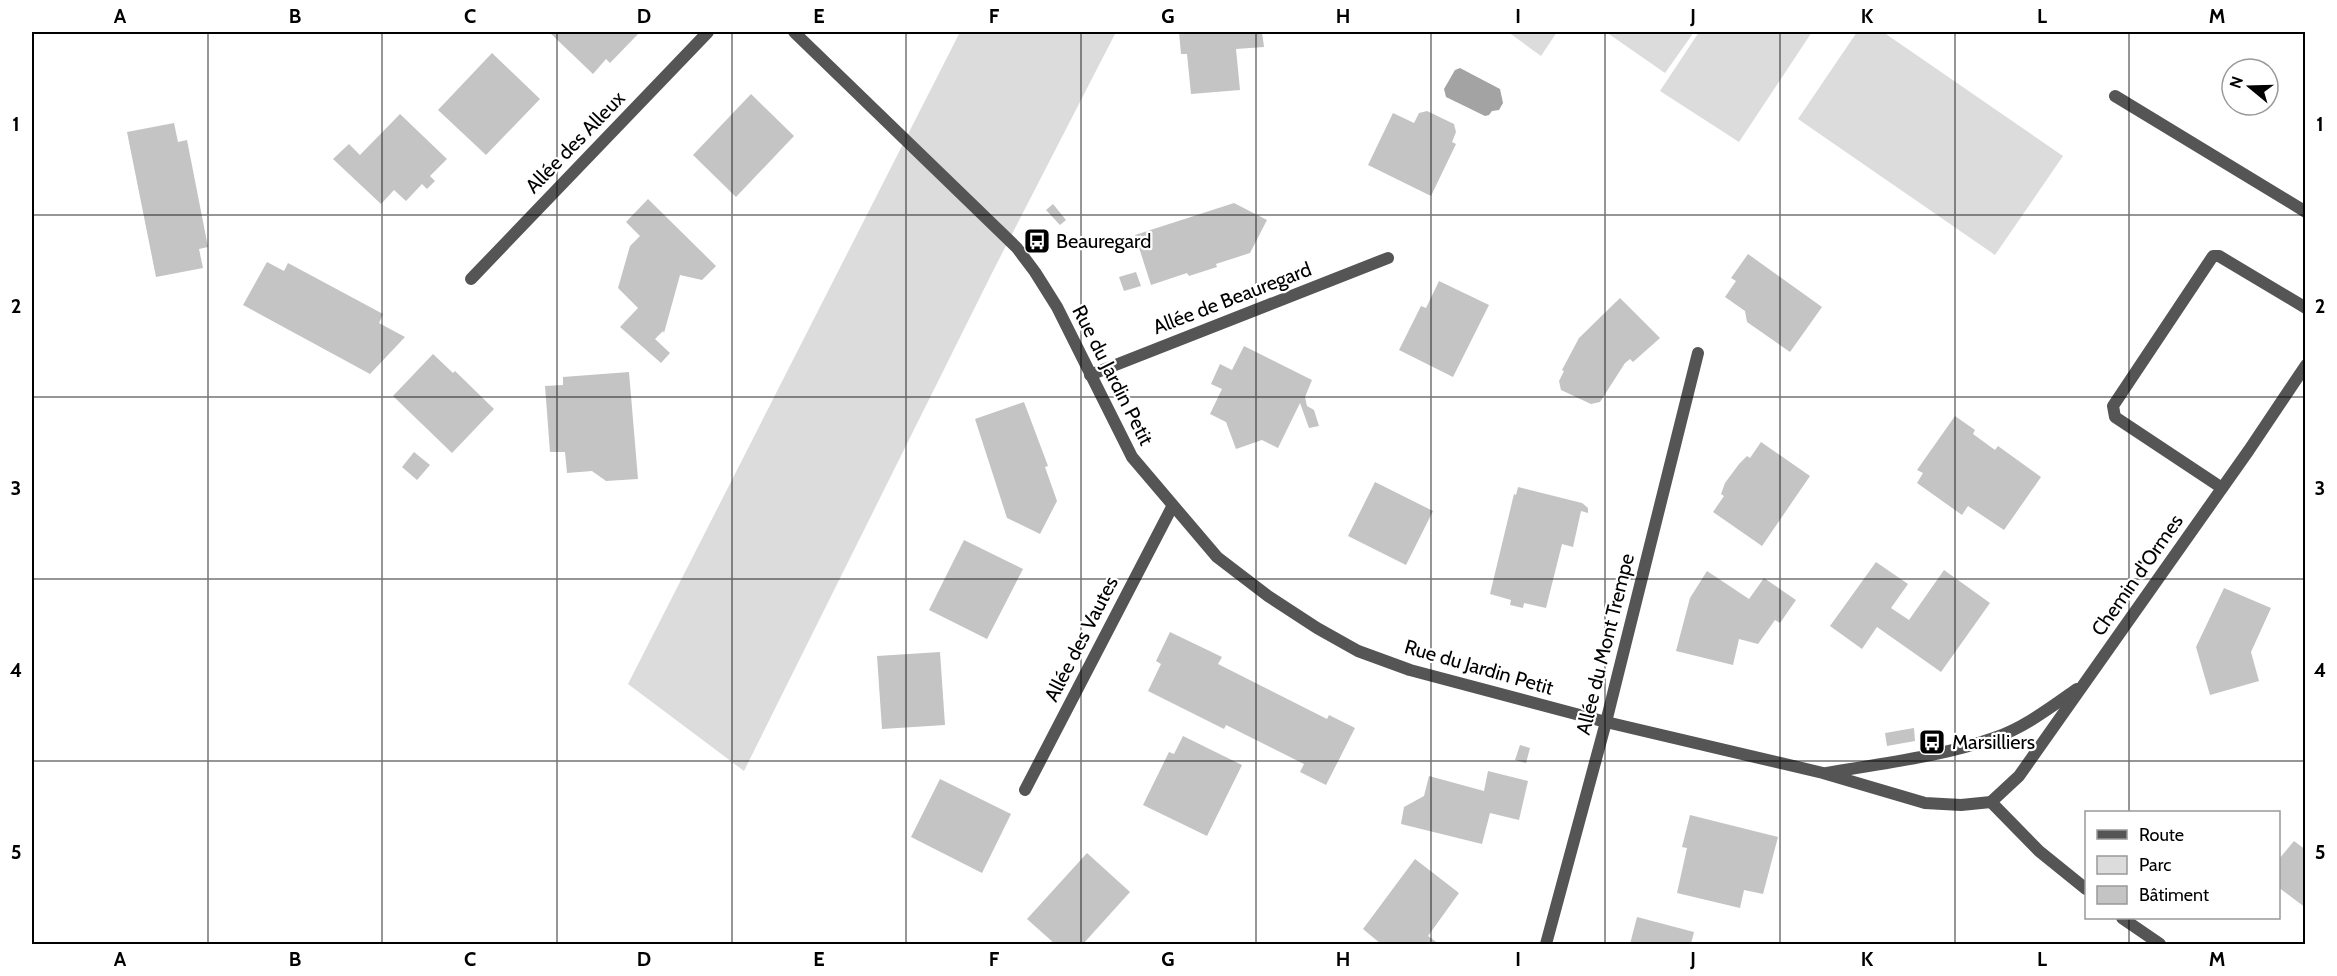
<svg xmlns="http://www.w3.org/2000/svg" width="2337" height="976" font-family="Cabin,sans-serif">
  <style>
    .green { fill: #dcdcdc }
    .water { fill: #a3a3a3 }
    .building { fill: #c4c4c4 }
    .lines { fill: none; stroke-linecap: round; stroke-linejoin: round }
    .lane { stroke: #555; stroke-width: 12 }
    .street { stroke: #555; stroke-width: 12 }
    .grid { fill: none; stroke: #000; stroke-width: 1.5; stroke-opacity: 0.55 }
    .labels { text-anchor: middle; dominant-baseline: central; stroke-width: 4.5; stroke-linejoin: round; paint-order: stroke }
    .street-label { font-size: 20px; fill: #000; stroke: #fff }
    .poi-label { font-size: 20px; fill: #000; stroke: #fff; text-anchor: start }
    .neatline { fill: none; stroke: #000; stroke-width: 2 }
    .grid-label { font-size: 20px; text-anchor: middle; font-weight: bold; fill: #000 }
  </style>
  <rect width="100%" height="100%" fill="#fff"/>
  <g class="green">
    <path d="M960,32H1116L993,271L744,771L628,684Z"/>
    <path d="M1508,32H1557L1541,56Z"/>
    <path d="M1606,32H1694L1665,73Z"/>
    <path d="M1699,32H1812L1739,142L1660,91Z"/>
    <path d="M1857,32H1883L2063,156L1995,255L1798,119Z"/>
  </g>
  <path class="water" d="M1460,68L1500,89L1503,103L1499,110L1492,111L1489,115L1485,116L1446,97L1444,89L1455,70Z"/>
  <g class="building">
    <path d="M549,32H640L610,63L606,59L593,74Z"/>
    <path d="M1179,32H1262L1264,47L1236,49L1240,90L1191,94L1187,54H1181Z"/>
    <path d="M492,53L540,99L486,155L438,110Z"/>
    <path d="M751,94L794,136L736,197L693,155Z"/>
    <path d="M1427,111L1454,124L1456,132L1452,142L1456,144L1431,196L1368,165L1393,113L1414,123L1419,113Z"/>
    <path d="M400,114L447,159L430,176L435,181L427,189L422,184L406,201L394,190L381,204L333,159L349,144L360,155Z"/>
    <path d="M174,123L178,142L187,140L208,247L199,249L203,268L156,277L127,132Z"/>
    <path d="M648,199L716,266L702,280L680,275L664,333L663,331L655,339L670,353L661,363L620,327L638,308L618,288L630,246L640,236L626,222Z"/>
    <path d="M1234,203L1267,220L1250,253L1216,264L1217,267L1189,276L1187,273L1151,285L1135,235Z"/>
    <path d="M1053,204L1066,220L1060,225L1046,210Z"/>
    <path d="M1748,254L1822,307L1790,352L1747,322L1745,311L1725,297L1736,281L1731,278Z"/>
    <path d="M267,262L284,271L288,263L383,314L379,323L405,337L370,374L243,305Z"/>
    <path d="M1136,272L1141,286L1124,291L1119,277Z"/>
    <path d="M1439,281L1489,305L1453,377L1399,350L1421,306L1426,308Z"/>
    <path d="M1620,298L1660,338L1633,362L1630,359L1625,363L1600,402L1591,404L1561,390L1559,381L1564,371L1562,370L1579,338Z"/>
    <path d="M1244,346L1312,380L1305,397L1307,406L1314,410L1319,426L1309,428L1300,403L1278,448L1262,440L1236,449L1226,422L1210,414L1222,389L1211,384L1220,364L1232,370Z"/>
    <path d="M433,354L453,373L455,371L494,409L452,453L393,396Z"/>
    <path d="M629,372L638,479L606,481L592,471L567,473L565,452H550L545,386L563,385V377Z"/>
    <path d="M1024,402L1048,466L1045,467L1057,501L1040,534L1007,518L975,419Z"/>
    <path d="M1955,416L1975,430L1973,434L1995,450L1998,446L2041,477L2004,530L1968,506L1962,515L1917,483L1923,473L1917,470Z"/>
    <path d="M1761,442L1810,476L1762,546L1713,512L1724,496L1721,494L1725,483L1739,464L1747,456L1750,458Z"/>
    <path d="M414,452L430,465L417,480L402,467Z"/>
    <path d="M1375,482L1433,511L1406,565L1348,536Z"/>
    <path d="M1518,487L1582,503L1588,508V513L1581,511L1573,547L1562,544L1546,608L1524,603L1523,608L1510,605L1511,600L1490,594L1514,494L1516,495Z"/>
    <path d="M964,540L1023,569L987,639L929,610Z"/>
    <path d="M1876,562L1908,584L1891,608L1909,620L1944,570L1990,603L1941,672L1877,627L1862,649L1830,626Z"/>
    <path d="M1707,571L1749,599L1764,578L1796,600L1780,623L1775,620L1758,644L1739,639L1733,665L1676,651L1690,598Z"/>
    <path d="M2224,588L2271,608L2251,652L2259,681L2210,695L2196,647Z"/>
    <path d="M1170,632L1222,657L1218,664L1327,719L1329,715L1355,728L1326,785L1300,772L1304,764L1226,725L1224,729L1148,691L1161,664L1156,661Z"/>
    <path d="M940,652L945,725L882,729L877,656Z"/>
    <path d="M1914,728L1915,741L1887,746L1885,733Z"/>
    <path d="M1183,736L1242,765L1207,836L1143,805L1169,752L1174,754Z"/>
    <path d="M1520,745L1530,748L1526,763L1515,760Z"/>
    <path d="M1488,771L1528,781L1519,820L1490,813L1482,844L1401,824L1404,807L1424,796L1429,776L1484,791Z"/>
    <path d="M940,779L1011,814L982,873L911,837Z"/>
    <path d="M1690,815L1778,837L1763,894L1744,890L1740,908L1677,893L1687,848L1682,847Z"/>
    <path d="M2294,841L2306,850V908L2278,887V860Z"/>
    <path d="M1087,853L1130,892L1083,944H1055L1027,919Z"/>
    <path d="M1415,859L1459,893L1428,936L1439,944H1381L1363,929Z"/>
    <path d="M1637,917L1694,932L1691,944H1630Z"/>
  </g>
  <g class="lines">
    <path class="lane" d="M2222,488L2115,417L2113,406L2213,256H2219L2306,308"/>
    <g class="street">
      <path d="M794,32L1017,248L1035,272L1057,307L1132,457L1217,557L1268,596L1317,628L1358,651L1410,670L1606,722L1823,773L1925,803L1961,805L1991,802"/>
      <path d="M2115,96L2306,212"/>
      <path d="M471,279L708,32"/>
      <path d="M1090,375L1388,258"/>
      <path d="M1827,773C1882,763 1940,757 1994,738C2024,728 2051,707 2077,689"/>
      <path d="M1025,790L1172,507"/>
      <path d="M1991,802L2019,776L2249,450L2306,365"/>
      <path d="M1991,802L2039,851L2086,889"/>
      <path d="M2122,918L2160,944"/>
      <path d="M1546,944L1606,722L1698,353"/>
    </g>
  </g>
  <path class="grid" d="M208,32V944M382,32V944M557,32V944M732,32V944M906,32V944M1081,32V944M1256,32V944M1431,32V944M1605,32V944M1780,32V944M1955,32V944M2129,32V812M32,215H2306M32,397H2306M32,579H2306M32,761H2306M2129,918V944"/>
  <defs>
    <symbol id="bus-square" viewBox="-11 -11 22 22"><rect x="-9" y="-9" width="18" height="18" rx="4" fill="#000" stroke="#fff"/><path d="M-5-6H5V4H4V6H2V4H-2V6H-4V4H-5ZM-3.5-4V0h7V-4ZM-3.5 1.2v1.5H-2V1.2ZM2 1.2v1.5H3.5V1.2Z" fill="#fff"/></symbol>
  </defs>
  <g fill-rule="evenodd">
    <use href="#bus-square" x="1022" y="226" width="30" height="30"/>
    <use href="#bus-square" x="1917" y="727" width="30" height="30"/>
  </g>
  <g class="labels">
    <g class="street-label">
      <text transform="translate(575 142) rotate(-46)">Allée des Alleux</text>
      <text transform="translate(1232 298) rotate(-21)">Allée de Beauregard</text>
      <text transform="translate(1113 375) rotate(63)">Rue du Jardin Petit</text>
      <text transform="translate(2137 575) rotate(-55)">Chemin d'Ormes</text>
      <text transform="translate(1081 639) rotate(-63)">Allée des Vautes</text>
      <text transform="translate(1605 644) rotate(-76)">Allée du Mont Trempe</text>
      <text transform="translate(1479 667) rotate(16)">Rue du Jardin Petit</text>
    </g>
    <g class="poi-label">
      <text x="1056" y="241">Beauregard</text>
      <text x="1952" y="742">Marsilliers</text>
    </g>
  </g>
  <rect width="2337" height="976" fill="none" stroke="#ffffff" stroke-width="66"/>
  <rect x="2085" y="811" width="195" height="108" fill="#ffffff" stroke="#999999" stroke-width="1.5"/>
  <rect x="2097" y="830" width="30" height="9" fill="#555555" stroke="#999999" stroke-width="1.5"/>
  <text x="2139" y="841" font-size="18" fill="#000000">Route</text>
  <rect x="2097" y="856" width="30" height="18" fill="#dcdcdc" stroke="#999999" stroke-width="1.5"/>
  <text x="2139" y="871" font-size="18" fill="#000000">Parc</text>
  <rect x="2097" y="886" width="30" height="18" fill="#c4c4c4" stroke="#999999" stroke-width="1.5"/>
  <text x="2139" y="901" font-size="18" fill="#000000">Bâtiment</text>
  <g transform="translate(2250 87) rotate(289)"><circle r="28" fill="#ffffff" stroke="#999999" stroke-width="1.5"/>
  <path d="M0-4.5L10 22L0 15L-10 22Z" fill="#000000"/>
  <text y="-9" font-size="16" font-weight="bold" text-anchor="middle" fill="#000000">N</text>
  </g>
  <rect x="33" y="33" width="2271" height="910" class="neatline"/>
  <g class="grid-label">
    <text x="120" y="23">A</text>
    <text x="295" y="23">B</text>
    <text x="470" y="23">C</text>
    <text x="644" y="23">D</text>
    <text x="819" y="23">E</text>
    <text x="994" y="23">F</text>
    <text x="1168" y="23">G</text>
    <text x="1343" y="23">H</text>
    <text x="1518" y="23">I</text>
    <text x="1693" y="23">J</text>
    <text x="1867" y="23">K</text>
    <text x="2042" y="23">L</text>
    <text x="2217" y="23">M</text>
    <text x="16" y="131">1</text>
    <text x="2320" y="131">1</text>
    <text x="16" y="313">2</text>
    <text x="2320" y="313">2</text>
    <text x="16" y="495">3</text>
    <text x="2320" y="495">3</text>
    <text x="16" y="677">4</text>
    <text x="2320" y="677">4</text>
    <text x="16" y="859">5</text>
    <text x="2320" y="859">5</text>
    <text x="120" y="966">A</text>
    <text x="295" y="966">B</text>
    <text x="470" y="966">C</text>
    <text x="644" y="966">D</text>
    <text x="819" y="966">E</text>
    <text x="994" y="966">F</text>
    <text x="1168" y="966">G</text>
    <text x="1343" y="966">H</text>
    <text x="1518" y="966">I</text>
    <text x="1693" y="966">J</text>
    <text x="1867" y="966">K</text>
    <text x="2042" y="966">L</text>
    <text x="2217" y="966">M</text>
  </g>
</svg>
